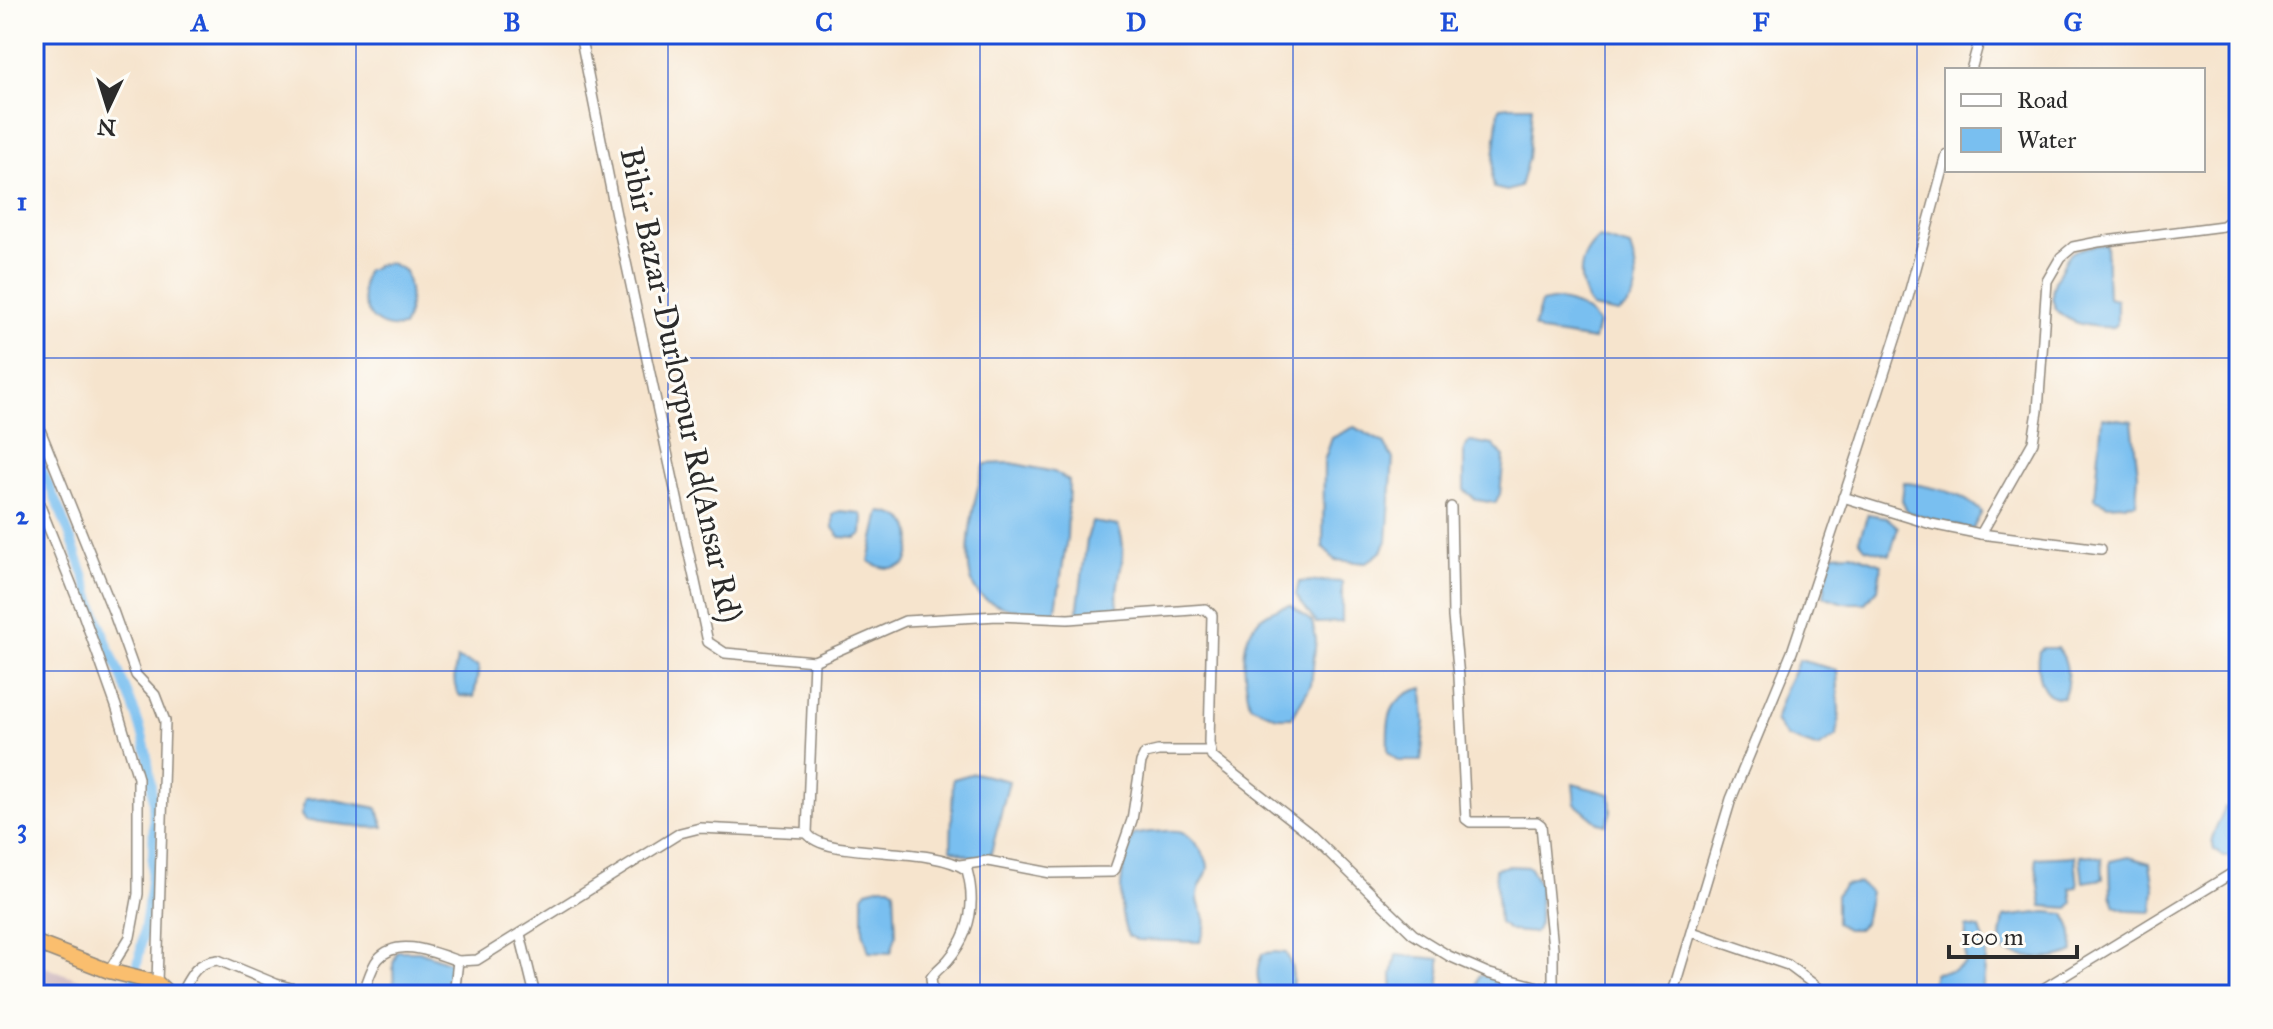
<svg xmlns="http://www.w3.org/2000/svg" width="2273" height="1029" font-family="'IM FELL Great Primer',serif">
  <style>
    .industrial { fill: #d2bec3 }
    .water { fill: #79bff0; stroke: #52758e; stroke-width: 2 }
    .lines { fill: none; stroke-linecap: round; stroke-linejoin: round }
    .canal { stroke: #79bff0; stroke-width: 9 }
    .minor-casing { stroke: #90887c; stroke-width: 12 }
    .highway-casing { stroke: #90887c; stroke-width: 17 }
    .minor { stroke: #fff; stroke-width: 9 }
    .highway { stroke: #fabe6e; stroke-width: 14 }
    .grid { fill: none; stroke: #1d4ed8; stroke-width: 2; stroke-opacity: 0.55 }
    .labels { text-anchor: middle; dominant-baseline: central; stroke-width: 6; stroke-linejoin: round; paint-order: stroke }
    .street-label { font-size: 32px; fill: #2b2b2b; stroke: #fdfcf7 }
    .neatline { fill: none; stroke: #1d4ed8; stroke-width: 3 }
    .grid-label { font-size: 26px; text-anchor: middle; font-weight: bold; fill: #1d4ed8 }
  </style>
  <rect width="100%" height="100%" fill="#fdfcf7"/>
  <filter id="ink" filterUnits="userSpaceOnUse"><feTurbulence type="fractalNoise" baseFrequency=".0125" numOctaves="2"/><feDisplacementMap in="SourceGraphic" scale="16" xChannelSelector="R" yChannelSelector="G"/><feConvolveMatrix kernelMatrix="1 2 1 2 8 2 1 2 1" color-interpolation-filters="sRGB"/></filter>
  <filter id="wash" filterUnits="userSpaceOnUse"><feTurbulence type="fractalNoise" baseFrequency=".006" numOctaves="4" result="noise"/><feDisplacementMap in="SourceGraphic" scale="32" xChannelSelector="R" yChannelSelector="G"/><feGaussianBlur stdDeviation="1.8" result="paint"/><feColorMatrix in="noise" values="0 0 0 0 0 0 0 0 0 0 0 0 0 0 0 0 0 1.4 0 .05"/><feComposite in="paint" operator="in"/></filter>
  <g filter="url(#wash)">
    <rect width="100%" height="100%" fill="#f6e4cd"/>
    <path class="industrial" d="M34,963L123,995H34Z"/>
    <g class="water">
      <path d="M1510,106H1532L1528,158L1520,187L1507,191L1494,188L1492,177L1499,110L1501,107Z"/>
      <path d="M1599,238L1630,247C1638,271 1643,298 1618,313L1592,308C1576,284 1576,258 1599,238Z"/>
      <path d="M2106,244L2108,298L2117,300V324L2114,327C2079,329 2034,315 2060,272C2063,267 2065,259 2069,255C2077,247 2095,246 2106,244Z"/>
      <path d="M390,263L405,271C411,291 412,308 403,327C368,331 356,300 366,271L378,265Z"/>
      <path d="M1557,300C1578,306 1584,306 1598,323L1594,340L1542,332L1534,327L1541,303Z"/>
      <path d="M2102,417L2132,421L2138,474L2136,503L2108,505L2095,499Z"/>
      <path d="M1354,427L1384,443L1393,459L1387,541L1382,551L1366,563L1335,560L1323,547L1324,461L1332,438Z"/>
      <path d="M1470,441L1493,445L1504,457L1500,494L1495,503L1477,500L1464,490V449Z"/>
      <path d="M1011,463L1054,472L1069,481L1067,538L1055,615C1033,612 1001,611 982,597C955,577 975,492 985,464Z"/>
      <path d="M1904,482C1936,489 1957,489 1982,512L1972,530L1907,512L1902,500Z"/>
      <path d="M840,511L860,513L863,517L862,534L856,538L840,537L833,528V515Z"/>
      <path d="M880,512C914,515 917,535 906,564C893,570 881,570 869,561Z"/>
      <path d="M1868,514L1886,517L1898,527L1890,555L1865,548L1859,540Z"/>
      <path d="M1092,522L1118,526C1132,558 1111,581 1119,610L1077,614L1087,539Z"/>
      <path d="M1851,553L1881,564L1878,589L1865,603H1843L1824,596L1826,578L1833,554Z"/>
      <path d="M1320,581L1342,582V622L1316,623L1296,595L1299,582Z"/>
      <path d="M1291,605L1312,622L1316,639L1311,685L1292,717H1277L1250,705C1240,660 1237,615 1291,605Z"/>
      <path d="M2043,648H2057C2069,659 2070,684 2063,697C2040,700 2035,669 2039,651Z"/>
      <path d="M457,659L479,666L474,697L460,696C451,684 455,672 457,659Z"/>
      <path d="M1799,660L1837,670L1839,713L1837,736L1818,748L1787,737L1775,721L1785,689Z"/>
      <path d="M1423,688L1425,722L1421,761H1398L1388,752C1387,719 1387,697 1423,688Z"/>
      <path d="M974,773L1009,781L990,857H972L951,849L953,779Z"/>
      <path d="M1573,784L1610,794L1611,812L1606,825L1598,823L1575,804Z"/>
      <path d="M323,798L377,808L384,827C358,830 332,821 305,821L301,815L305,799Z"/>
      <path d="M2239,805V857H2224L2214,850L2212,838L2225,807L2230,812Z"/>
      <path d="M1150,832C1159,832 1174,829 1182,832C1192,836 1207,856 1208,866C1208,878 1198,883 1198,895C1197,916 1214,912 1200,942L1137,940L1128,936C1115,905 1121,865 1133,835Z"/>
      <path d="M2092,855L2102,858L2103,879L2083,882L2080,856Z"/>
      <path d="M2075,856L2078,887L2071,888L2073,903L2068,908L2042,906L2035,858Z"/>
      <path d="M2129,857L2150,863L2154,888L2152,912L2129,911L2115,906L2111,895L2110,861Z"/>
      <path d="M1508,866L1529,867L1540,885L1539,923L1535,933L1511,931L1499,923L1495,869Z"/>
      <path d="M1859,883L1870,892L1864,923L1858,929H1846L1836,923V895L1844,885Z"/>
      <path d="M882,886H890L894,889L896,935L891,953L869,952L863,931V895L867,890Z"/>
      <path d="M2047,912L2065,914L2071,926L2074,952C2051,963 2029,958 2005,952L2001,937L2004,917Z"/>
      <path d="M1966,927L1980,929L1987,949L1982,995H1928L1934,973L1952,971L1965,964Z"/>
      <path d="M397,951H419L454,964L451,995H394L393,964Z"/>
      <path d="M1273,952L1286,953C1293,966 1295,980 1290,995H1264C1256,983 1256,968 1262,954Z"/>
      <path d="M1396,955L1440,959V995H1393L1392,975Z"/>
      <path d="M1479,975L1500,979L1511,985L1513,995H1475Z"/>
    </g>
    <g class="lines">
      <path class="canal" d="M34,453C63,510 83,573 104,634C119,676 141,716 148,760C161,837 148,919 131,995"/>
    </g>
  </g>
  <g filter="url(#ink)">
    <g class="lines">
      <defs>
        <g id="minor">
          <path d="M580,34L618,225L708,642L725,653L814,661L807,833C825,860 930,844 967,870C976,903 971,933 948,960C943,966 936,970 931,978L933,995"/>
          <path d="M1971,70L1981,34"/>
          <path d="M34,415L113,611L136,675L155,695L165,721L157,983"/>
          <path d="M34,491L82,611L116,706L138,778V894L130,937L109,971"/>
          <path d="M1843,497L1931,524L1981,534L2033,442L2038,411L2047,281L2061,257L2073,247L2098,242L2223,226L2239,214"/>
          <path d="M1451,507L1453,617L1459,677L1466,819L1470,822H1537L1541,825L1553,948V991"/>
          <path d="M1981,534L2101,549"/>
          <path d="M814,661L905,621L998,616L1068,619L1206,609L1212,615L1209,743L1212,757L1308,832L1413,934L1449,956L1490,974L1553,991L1598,995"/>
          <path d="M960,865L988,861L1051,873L1112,872L1115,869L1132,820L1141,762L1145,754L1158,751H1210"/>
          <path d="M1692,932L1788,965L1828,995"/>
          <path d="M520,934L535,995"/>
          <path d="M180,995C190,977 195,962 218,960L276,984L317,995"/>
          <path d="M362,995C367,985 371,967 378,959C398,936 435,953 458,961"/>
          <path d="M454,995L458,961L477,960L680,833L700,828L807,833"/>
          <path d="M1672,995L1731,799L1792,652L1858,454L1904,312L1947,155"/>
          <path d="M2033,995L2239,869"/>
        </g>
        <path id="highway" d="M34,942L109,971L157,983L170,995"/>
      </defs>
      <use href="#minor" class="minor-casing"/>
      <use href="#highway" class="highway-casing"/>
      <use href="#minor" class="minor"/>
      <use href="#highway" class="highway"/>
    </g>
  </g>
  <path class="grid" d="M356,34V995M668,34V995M980,34V995M1293,34V995M1605,34V995M1917,34V995M34,358H2239M34,671H2239"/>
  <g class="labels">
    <g class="street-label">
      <text transform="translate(681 385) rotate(78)">Bibir Bazar-Durlovpur Rd(Ansar Rd)</text>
    </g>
  </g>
  <rect width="2273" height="1029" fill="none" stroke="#fdfcf7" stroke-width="88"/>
  <rect x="1945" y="68" width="260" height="104" fill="#fdfcf7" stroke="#a9a8a5" stroke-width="2"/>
  <rect x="1961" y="94" width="40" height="12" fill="#ffffff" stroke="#a9a8a5" stroke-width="2"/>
  <text x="2017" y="108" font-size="24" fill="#2b2b2b">Road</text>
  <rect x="1961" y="128" width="40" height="24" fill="#79bff0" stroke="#a9a8a5" stroke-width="2"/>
  <text x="2017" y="148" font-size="24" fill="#2b2b2b">Water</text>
  <g transform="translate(108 108) rotate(184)" stroke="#fdfcf7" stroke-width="6" paint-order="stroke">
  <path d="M0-6L14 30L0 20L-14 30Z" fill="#2b2b2b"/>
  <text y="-12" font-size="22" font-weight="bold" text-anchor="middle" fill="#2b2b2b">N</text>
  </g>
  <path d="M1949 945v12h128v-12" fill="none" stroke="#2b2b2b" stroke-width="4"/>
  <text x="1961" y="945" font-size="24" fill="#2b2b2b" stroke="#fdfcf7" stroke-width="6" paint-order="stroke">100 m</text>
  <rect x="44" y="44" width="2185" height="941" class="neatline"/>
  <g class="grid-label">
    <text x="200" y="31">A</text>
    <text x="512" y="31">B</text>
    <text x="824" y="31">C</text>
    <text x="1136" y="31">D</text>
    <text x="1449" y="31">E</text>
    <text x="1761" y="31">F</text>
    <text x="2073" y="31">G</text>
    <text x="22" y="210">1</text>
    <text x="22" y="524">2</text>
    <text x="22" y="837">3</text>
  </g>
</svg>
